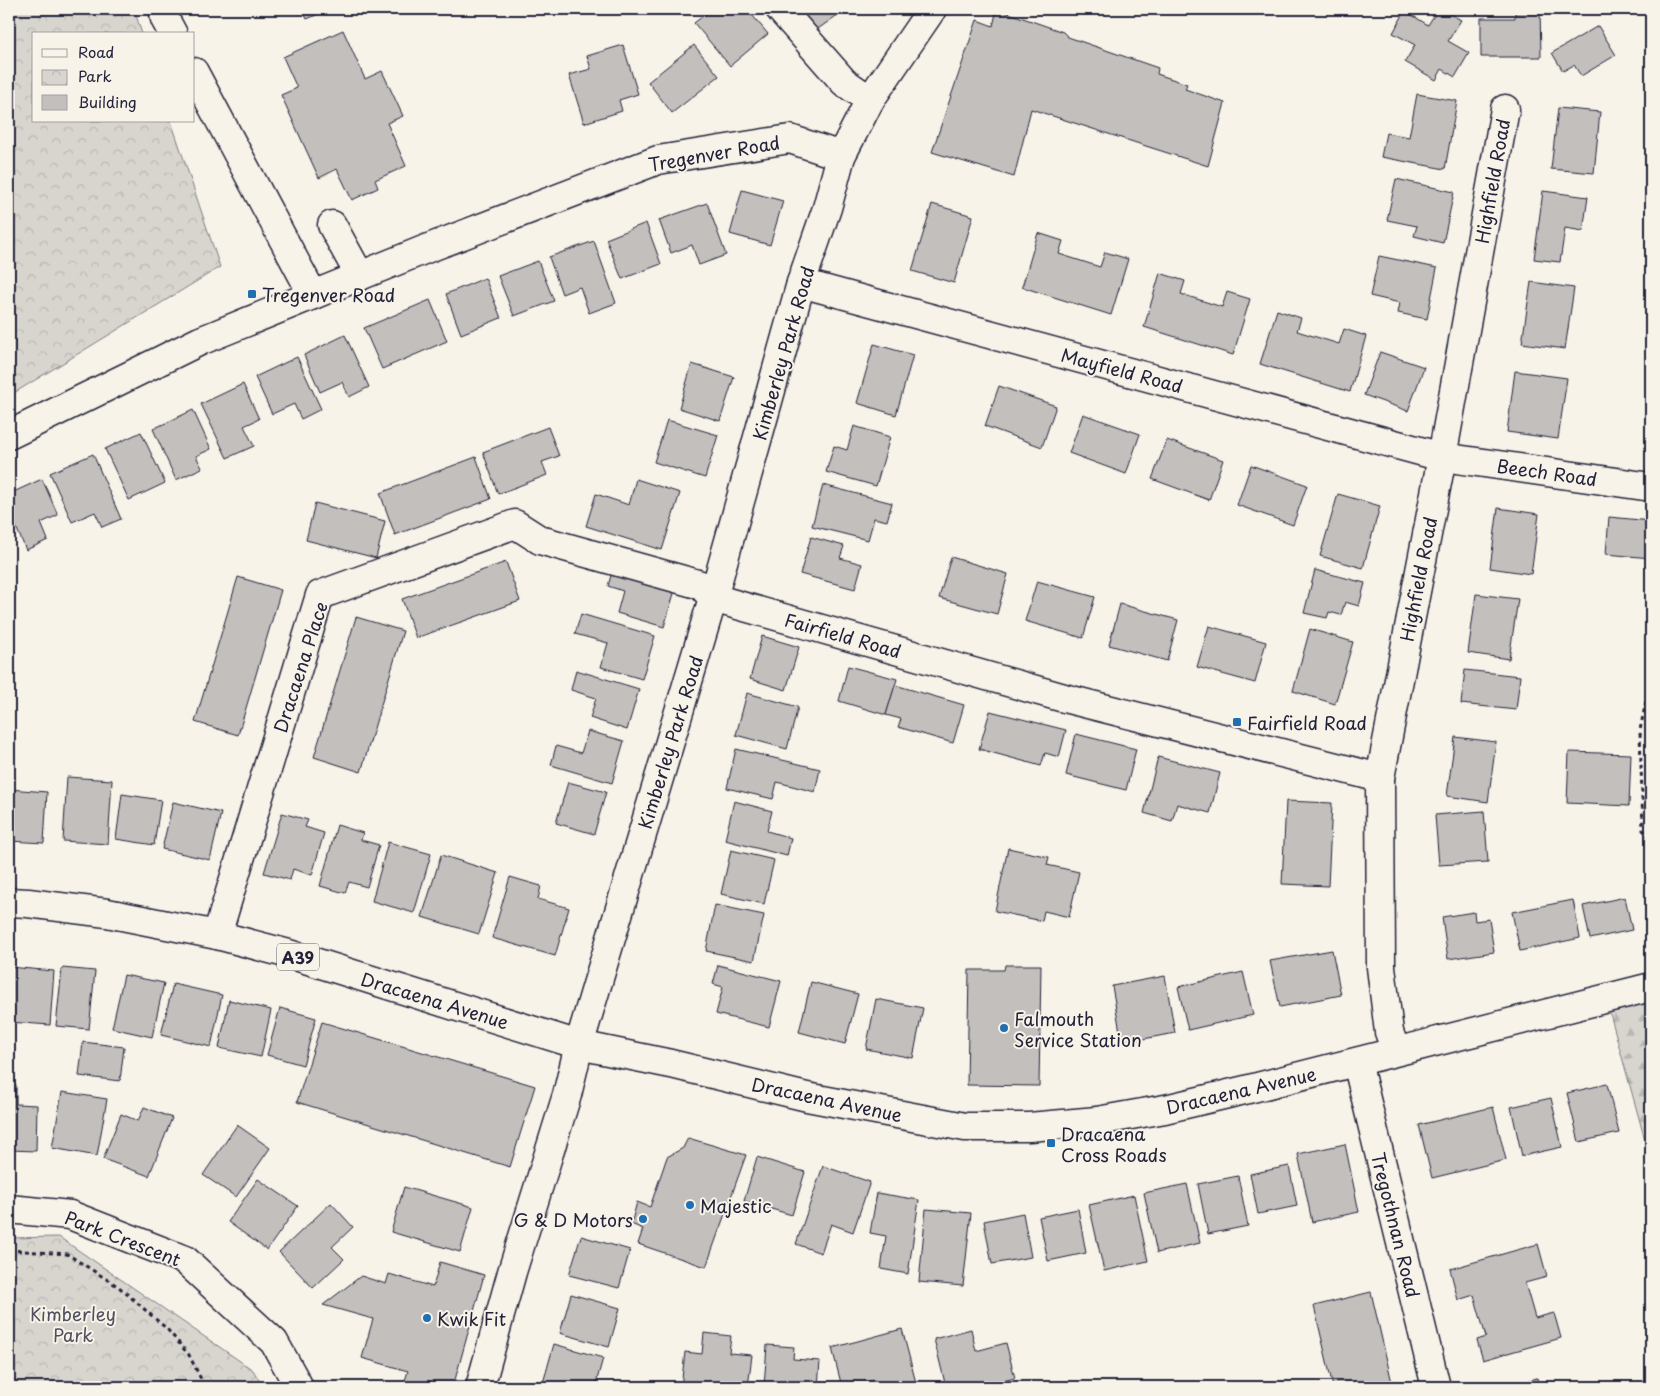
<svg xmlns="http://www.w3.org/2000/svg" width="1660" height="1396" font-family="'Playpen Sans',sans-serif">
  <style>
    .forest { fill: url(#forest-firs); stroke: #7d7c85 }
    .park { fill: url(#park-crowns); stroke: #7d7c85 }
    .building { fill: #c2bfbd; stroke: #22223b }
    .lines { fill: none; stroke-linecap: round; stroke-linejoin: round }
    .minor-casing { stroke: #22223b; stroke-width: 31 }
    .major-casing { stroke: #22223b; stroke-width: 31 }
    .path { stroke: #22223b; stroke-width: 3; stroke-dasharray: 4 4; stroke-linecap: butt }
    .minor { stroke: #f7f3e8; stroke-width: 28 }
    .major { stroke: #f7f3e8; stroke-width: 28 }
    .poi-dot { fill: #1f6fb2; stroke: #f7f3e8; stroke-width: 2 }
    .labels { text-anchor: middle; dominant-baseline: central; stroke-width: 4; stroke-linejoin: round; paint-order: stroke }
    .shield { fill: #f7f3e8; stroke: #62616f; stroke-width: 1 }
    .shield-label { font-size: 16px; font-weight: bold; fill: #22223b }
    .street-label { font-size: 18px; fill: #22223b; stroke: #f7f3e8 }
    .poi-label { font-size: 18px; fill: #22223b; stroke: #f7f3e8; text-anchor: start }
    .park-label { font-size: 18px; fill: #504f60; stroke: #f7f3e8 }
  </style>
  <defs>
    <pattern id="forest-firs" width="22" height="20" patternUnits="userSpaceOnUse" patternTransform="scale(1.25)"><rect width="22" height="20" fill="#d8d5cf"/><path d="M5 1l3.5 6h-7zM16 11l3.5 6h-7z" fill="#b9b7b3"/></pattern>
    <pattern id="park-crowns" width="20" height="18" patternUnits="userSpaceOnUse" patternTransform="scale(1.25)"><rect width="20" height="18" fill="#d8d5cf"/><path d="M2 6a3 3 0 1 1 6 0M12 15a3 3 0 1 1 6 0" fill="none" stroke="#b9b7b3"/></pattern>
  </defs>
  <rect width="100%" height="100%" fill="#f7f3e8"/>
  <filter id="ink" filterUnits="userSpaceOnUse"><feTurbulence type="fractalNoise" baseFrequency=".02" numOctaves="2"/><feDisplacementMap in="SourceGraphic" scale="10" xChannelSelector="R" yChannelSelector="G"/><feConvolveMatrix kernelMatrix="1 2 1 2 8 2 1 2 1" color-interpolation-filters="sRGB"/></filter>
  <g filter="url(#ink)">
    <path class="forest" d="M1651,996V1150L1648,1151L1609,1010Z"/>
    <g class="park">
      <path d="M9,9H134L142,34H34V121H171L220,267L9,396Z"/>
      <path d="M59,1237L253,1370L263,1387H9V1238Z"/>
    </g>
    <g class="building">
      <path d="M302,9H330L307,19Z"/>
      <path d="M712,9H747L768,34L730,66L694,23Z"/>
      <path d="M798,9H846L815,31Z"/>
      <path d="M997,9L1063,32L1068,37L1158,68L1157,74L1187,84L1185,89L1225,103L1208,166L1031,109L1014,177L932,152L977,20L993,26Z"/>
      <path d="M1438,9H1441L1461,20L1448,41L1469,53L1455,77L1442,69L1436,80L1405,62L1415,45L1393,33L1405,11L1428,25Z"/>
      <path d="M1515,9H1540L1541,57H1481V18H1515Z"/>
      <path d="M1598,26L1616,55L1581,76L1574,65L1563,71L1552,53Z"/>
      <path d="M343,30L365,79L382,71L403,116L387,123L406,166L375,180L378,188L352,200L337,169L319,178L281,95L297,88L283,57Z"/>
      <path d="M623,45L638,94L619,100L622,111L584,123L569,75L591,69L587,56Z"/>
      <path d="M694,45L719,76L672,113L648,82Z"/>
      <path d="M1417,94L1457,101L1445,169L1381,157L1386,133L1409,137Z"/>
      <path d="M1558,108L1600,112L1594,173L1551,169Z"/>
      <path d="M1396,179L1454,192L1443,243L1414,236L1417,226L1387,220Z"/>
      <path d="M742,190L783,201L770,245L730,234Z"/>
      <path d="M1543,191L1588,197L1583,231L1565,228L1560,262L1534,259Z"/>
      <path d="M707,203L726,255L699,265L692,245L671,253L659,220Z"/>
      <path d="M932,204L973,216L954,283L912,271Z"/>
      <path d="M646,223L661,264L622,279L606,239Z"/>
      <path d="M1038,233L1063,241L1059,254L1100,267L1105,252L1128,259L1111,315L1022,287Z"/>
      <path d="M594,241L616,303L589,313L580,287L562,294L549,257Z"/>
      <path d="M1379,256L1437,268L1427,319L1398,313L1400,303L1370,296Z"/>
      <path d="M538,261L554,301L514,316L498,276Z"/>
      <path d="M1160,273L1185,281L1181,294L1222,307L1227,292L1250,299L1233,355L1144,327Z"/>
      <path d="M485,278L501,318L461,334L446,294Z"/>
      <path d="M1531,282L1574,288L1565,349L1522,343Z"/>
      <path d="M430,300L447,341L382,369L364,328Z"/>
      <path d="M1277,310L1301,318L1297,331L1339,344L1344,329L1366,336L1350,392L1260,364Z"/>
      <path d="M345,335L369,387L349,397L342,382L320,392L304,355Z"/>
      <path d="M874,344L913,355L896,415L857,403Z"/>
      <path d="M1380,352L1424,367L1408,411L1364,395Z"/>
      <path d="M297,357L321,409L301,419L294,404L272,414L255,377Z"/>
      <path d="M692,364L734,377L720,421L679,408Z"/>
      <path d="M1515,371L1567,378L1558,439L1507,432Z"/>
      <path d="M243,384L259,419L244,426L254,446L227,458L201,404Z"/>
      <path d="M999,386L1056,406L1042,447L985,426Z"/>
      <path d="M193,410L211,449L196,456L202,468L176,480L153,429Z"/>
      <path d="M1083,414L1140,434L1126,474L1069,453Z"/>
      <path d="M667,420L718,435L705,478L654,462Z"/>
      <path d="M854,426L890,437L876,486L826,472L834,446L847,450Z"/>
      <path d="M548,427L559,456L542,462L547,475L498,494L483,452Z"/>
      <path d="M141,432L165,483L129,500L105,449Z"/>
      <path d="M1167,440L1223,460L1209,500L1152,479Z"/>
      <path d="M93,454L121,519L102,527L95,512L72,522L50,473Z"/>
      <path d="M476,457L491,499L395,535L380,493Z"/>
      <path d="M1251,465L1307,485L1293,525L1237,505Z"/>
      <path d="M42,479L58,515L41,523L48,540L26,550L9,511V494Z"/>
      <path d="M636,479L680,493L662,550L586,526L596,494L629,505Z"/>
      <path d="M823,485L892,503L887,521L874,518L868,540L812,526Z"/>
      <path d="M1338,494L1380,506L1363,568L1320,556Z"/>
      <path d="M315,503L385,521L376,558L306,540Z"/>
      <path d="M1498,508L1539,514L1531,574L1490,568Z"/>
      <path d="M1609,517L1651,521V558L1606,554Z"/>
      <path d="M811,537L844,546L840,558L862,564L855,589L800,574Z"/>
      <path d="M951,557L1008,574L997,614L939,598Z"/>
      <path d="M506,562L520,601L416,638L402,599Z"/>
      <path d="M1315,570L1365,583L1359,606L1345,602L1341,615L1329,612L1327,618L1304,613Z"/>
      <path d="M612,572L675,590L664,627L617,613L623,591L608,586Z"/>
      <path d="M238,577L281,590L238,735L195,722Z"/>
      <path d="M1037,581L1095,597L1083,638L1025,621Z"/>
      <path d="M1476,594L1518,599L1509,659L1468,653Z"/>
      <path d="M1120,604L1178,620L1167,661L1109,645Z"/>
      <path d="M581,614L655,636L642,679L601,667L608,643L575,634Z"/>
      <path d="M356,617L403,631L361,772L314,757Z"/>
      <path d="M1209,626L1266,642L1255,683L1197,667Z"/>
      <path d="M1310,629L1353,642L1335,704L1293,691Z"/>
      <path d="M762,636L799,647L786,690L750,679Z"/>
      <path d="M848,666L897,679L886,715L839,701Z"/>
      <path d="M576,670L639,689L627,730L590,718L596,698L571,690Z"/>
      <path d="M1465,670L1520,676L1516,710L1461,704Z"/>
      <path d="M895,685L964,705L953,743L898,727L901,719L886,715Z"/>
      <path d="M747,693L798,707L787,749L736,735Z"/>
      <path d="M990,711L1066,730L1059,757L1045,753L1041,766L979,749Z"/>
      <path d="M588,731L624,741L612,783L551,765L556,746L581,753Z"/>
      <path d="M1076,734L1136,749L1126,790L1066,775Z"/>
      <path d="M1455,737L1496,742L1488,802L1447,796Z"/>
      <path d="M736,749L820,769L815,792L777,782L773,799L727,788Z"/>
      <path d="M1569,752L1631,754L1629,806L1567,803Z"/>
      <path d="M1158,757L1220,773L1210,813L1177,804L1172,821L1144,813Z"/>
      <path d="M67,777L112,780L108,844L63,841Z"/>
      <path d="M568,782L606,792L594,834L556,823Z"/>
      <path d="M9,789L47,792L44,843L9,841Z"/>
      <path d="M122,794L161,800L154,845L116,839Z"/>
      <path d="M734,801L772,811L767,831L791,838L787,856L725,840Z"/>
      <path d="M1286,801L1332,803L1328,886L1282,884Z"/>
      <path d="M173,802L221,813L210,860L162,849Z"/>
      <path d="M1484,811L1488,862L1439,865L1435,815Z"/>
      <path d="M282,813L308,820L305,827L324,833L312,875L293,869L290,880L264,873Z"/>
      <path d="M337,825L363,833L361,840L379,845L367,887L349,882L345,893L320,886Z"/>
      <path d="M388,842L431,854L414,913L372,901Z"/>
      <path d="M1008,848L1049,857L1047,865L1079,872L1069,917L1044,911L1042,921L995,911Z"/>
      <path d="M731,850L774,860L764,904L721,894Z"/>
      <path d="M441,855L498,873L479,934L422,917Z"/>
      <path d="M510,877L541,886L538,899L569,908L555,956L492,938Z"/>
      <path d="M1625,897L1632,930L1590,939L1583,906Z"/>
      <path d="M1573,900L1580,938L1520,951L1512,912Z"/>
      <path d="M715,905L764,915L754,961L706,951Z"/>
      <path d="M1474,912L1475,921L1489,919L1494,952L1448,959L1442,917Z"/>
      <path d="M1332,950L1341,995L1280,1007L1270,961Z"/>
      <path d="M718,965L781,981L769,1027L716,1014L723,987L713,984Z"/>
      <path d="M1005,965H1041L1039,1086L967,1085L969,970H1004Z"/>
      <path d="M9,967L54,971L50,1025L9,1022Z"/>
      <path d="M62,968L95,971L89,1029L56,1026Z"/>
      <path d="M1243,972L1253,1015L1188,1030L1178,987Z"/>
      <path d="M124,975L164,983L152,1037L112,1028Z"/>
      <path d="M1165,976L1175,1033L1122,1043L1112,986Z"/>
      <path d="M811,982L858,994L845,1044L799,1032Z"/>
      <path d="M173,984L222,995L211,1047L161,1035Z"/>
      <path d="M876,999L923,1008L913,1058L866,1049Z"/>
      <path d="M229,1000L271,1010L261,1057L219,1048Z"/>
      <path d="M280,1008L316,1018L303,1065L267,1055Z"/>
      <path d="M322,1022L535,1086L510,1167L297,1102Z"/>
      <path d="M83,1042L124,1047L120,1081L79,1076Z"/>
      <path d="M9,1084L16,1085V1104L37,1105L36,1151L9,1150Z"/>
      <path d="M1607,1084L1619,1133L1579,1142L1567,1093Z"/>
      <path d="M62,1092L107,1099L97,1156L52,1148Z"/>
      <path d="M1551,1098L1562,1147L1522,1156L1511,1107Z"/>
      <path d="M144,1107L172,1118L149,1176L103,1159L121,1114L138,1121Z"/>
      <path d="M1493,1107L1506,1160L1432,1178L1419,1125Z"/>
      <path d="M237,1125L270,1148L236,1197L203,1175Z"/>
      <path d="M688,1138L746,1155L706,1267L638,1244L643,1229L631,1224L637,1202L650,1207L667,1157L683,1148Z"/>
      <path d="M1345,1144L1359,1212L1312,1222L1298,1154Z"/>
      <path d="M757,1157L805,1172L792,1215L744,1201Z"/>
      <path d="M823,1166L870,1182L853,1232L831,1224L821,1253L796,1244Z"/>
      <path d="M1289,1166L1297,1206L1258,1214L1250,1174Z"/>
      <path d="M1238,1176L1248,1226L1208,1234L1198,1184Z"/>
      <path d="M258,1179L298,1206L267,1250L228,1222Z"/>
      <path d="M1187,1184L1200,1243L1157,1253L1144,1193Z"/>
      <path d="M404,1187L473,1207L460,1252L391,1232Z"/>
      <path d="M877,1193L919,1200L908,1274L881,1269L886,1236L870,1233Z"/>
      <path d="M1134,1195L1148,1261L1104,1271L1089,1205Z"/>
      <path d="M331,1203L353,1227L332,1247L344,1259L313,1288L279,1252Z"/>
      <path d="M926,1209L971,1213L963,1286L919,1282Z"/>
      <path d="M1078,1209L1086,1253L1048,1261L1039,1217Z"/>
      <path d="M1023,1213L1031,1257L992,1264L984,1221Z"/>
      <path d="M581,1236L630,1250L619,1288L569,1275Z"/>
      <path d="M1538,1244L1547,1277L1525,1283L1535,1318L1554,1313L1561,1338L1483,1360L1477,1340L1486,1337L1474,1295L1458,1300L1450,1269Z"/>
      <path d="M440,1262L484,1275L453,1387H403L408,1371L362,1358L373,1319L323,1305L361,1276L386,1284L389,1274L433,1287Z"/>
      <path d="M1371,1292L1393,1387H1333L1314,1306Z"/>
      <path d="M571,1294L620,1308L609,1347L560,1333Z"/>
      <path d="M902,1329L916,1383L902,1387H876L874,1380L848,1387H842L832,1348Z"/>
      <path d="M971,1329L976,1351L1006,1343L1015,1378L979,1387H946L934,1339Z"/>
      <path d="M704,1333L731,1336L729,1353L752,1355L748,1387H681L685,1352L702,1354Z"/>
      <path d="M554,1344L603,1358L595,1387H559L543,1383Z"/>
      <path d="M767,1345L794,1347L793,1359L820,1361L818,1387H764Z"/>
      <path d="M1537,1378L1540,1387H1504Z"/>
    </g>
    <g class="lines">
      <defs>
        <g id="minor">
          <path d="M163,9L165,19L173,34"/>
          <path d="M780,9L844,82L870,100"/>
          <path d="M194,72L313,295"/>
          <path d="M332,225L360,276"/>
          <path d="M801,283L1442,457L1651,487"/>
          <path d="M9,435L200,341L426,249L658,160L790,139L841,156"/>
          <path d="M217,935L320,595L515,524L540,540L701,585L713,598L1064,698L1380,778"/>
          <path d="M1396,1051L1389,1032L1381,967L1380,778L1442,457L1505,109"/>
          <path d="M1357,1062L1436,1387"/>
          <path d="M9,1209L70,1215L185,1260L274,1342L299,1387"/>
          <path d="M480,1387L512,1272L567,1095L579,1045L713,598L801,283L827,208L841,156L870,100L932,9"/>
        </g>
        <path id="major" d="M9,902L28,903L107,913L217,935L289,954L579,1045L671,1064L807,1097L965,1127H1029L1097,1121L1165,1109L1245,1090L1651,987"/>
      </defs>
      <use href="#minor" class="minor-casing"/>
      <use href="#major" class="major-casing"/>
      <g class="path">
        <path d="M1651,678L1640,730L1643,830L1651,839"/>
        <path d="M9,1250L67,1254L119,1287L167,1329L189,1355L205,1387"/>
      </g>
      <use href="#minor" class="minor"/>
      <use href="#major" class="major"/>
    </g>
  </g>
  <g class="poi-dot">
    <rect x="247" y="289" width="10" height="10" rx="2.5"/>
    <rect x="1232" y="717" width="10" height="10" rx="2.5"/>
    <circle cx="1004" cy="1028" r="5"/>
    <rect x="1046" y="1138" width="10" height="10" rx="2.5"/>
    <circle cx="690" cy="1205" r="5"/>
    <circle cx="643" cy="1219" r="5"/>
    <circle cx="427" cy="1318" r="5"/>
  </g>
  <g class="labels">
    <rect class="shield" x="277" y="943.5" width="42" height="27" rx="4"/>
    <g class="shield-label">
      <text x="298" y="957">A39</text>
    </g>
    <g class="street-label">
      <text transform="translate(714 153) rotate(-10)">Tregenver Road</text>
      <text transform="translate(1492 181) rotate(-80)">Highfield Road</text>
      <text transform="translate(783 353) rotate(-74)">Kimberley Park Road</text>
      <text transform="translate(1122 370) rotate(15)">Mayfield Road</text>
      <text transform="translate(1547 472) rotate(8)">Beech Road</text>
      <text transform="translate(1418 579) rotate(-79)">Highfield Road</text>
      <text transform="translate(843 635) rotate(16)">Fairfield Road</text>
      <text transform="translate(300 667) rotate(-72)">Dracaena Place</text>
      <text transform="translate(670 742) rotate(-73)">Kimberley Park Road</text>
      <text transform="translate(435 1000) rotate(17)">Dracaena Avenue</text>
      <text transform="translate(1241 1090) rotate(-13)">Dracaena Avenue</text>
      <text transform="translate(827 1099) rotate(12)">Dracaena Avenue</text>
      <text transform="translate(1396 1225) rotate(76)">Tregothnan Road</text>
      <text transform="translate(123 1238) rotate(21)">Park Crescent</text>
    </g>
    <g class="poi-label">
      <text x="262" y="294">Tregenver Road</text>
      <text x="1247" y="722">Fairfield Road</text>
      <text x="1014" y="1018">Falmouth<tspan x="1014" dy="21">Service Station</tspan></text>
      <text x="1061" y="1133">Dracaena<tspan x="1061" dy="21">Cross Roads</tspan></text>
      <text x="700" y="1205">Majestic</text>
      <text x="633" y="1219" text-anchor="end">G &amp; D Motors</text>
      <text x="437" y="1318">Kwik Fit</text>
    </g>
    <g class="park-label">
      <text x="73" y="1313">Kimberley<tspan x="73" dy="21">Park</tspan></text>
    </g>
  </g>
  <rect width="1660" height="1396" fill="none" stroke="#f7f3e8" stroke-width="30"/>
  <rect x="15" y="15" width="1630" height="1366" fill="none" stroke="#22223b" stroke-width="2" filter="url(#ink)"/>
  <rect x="32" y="32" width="162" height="90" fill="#f7f3e8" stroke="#a29fa3"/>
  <rect x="42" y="49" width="25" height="8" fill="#f7f3e8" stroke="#a29fa3"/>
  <text x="78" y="58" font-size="15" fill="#22223b">Road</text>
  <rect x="42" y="70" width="25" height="15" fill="url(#park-crowns)" stroke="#a29fa3"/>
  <text x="78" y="82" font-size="15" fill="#22223b">Park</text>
  <rect x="42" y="95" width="25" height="15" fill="#c2bfbd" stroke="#a29fa3"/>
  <text x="78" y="108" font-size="15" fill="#22223b">Building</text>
</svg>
